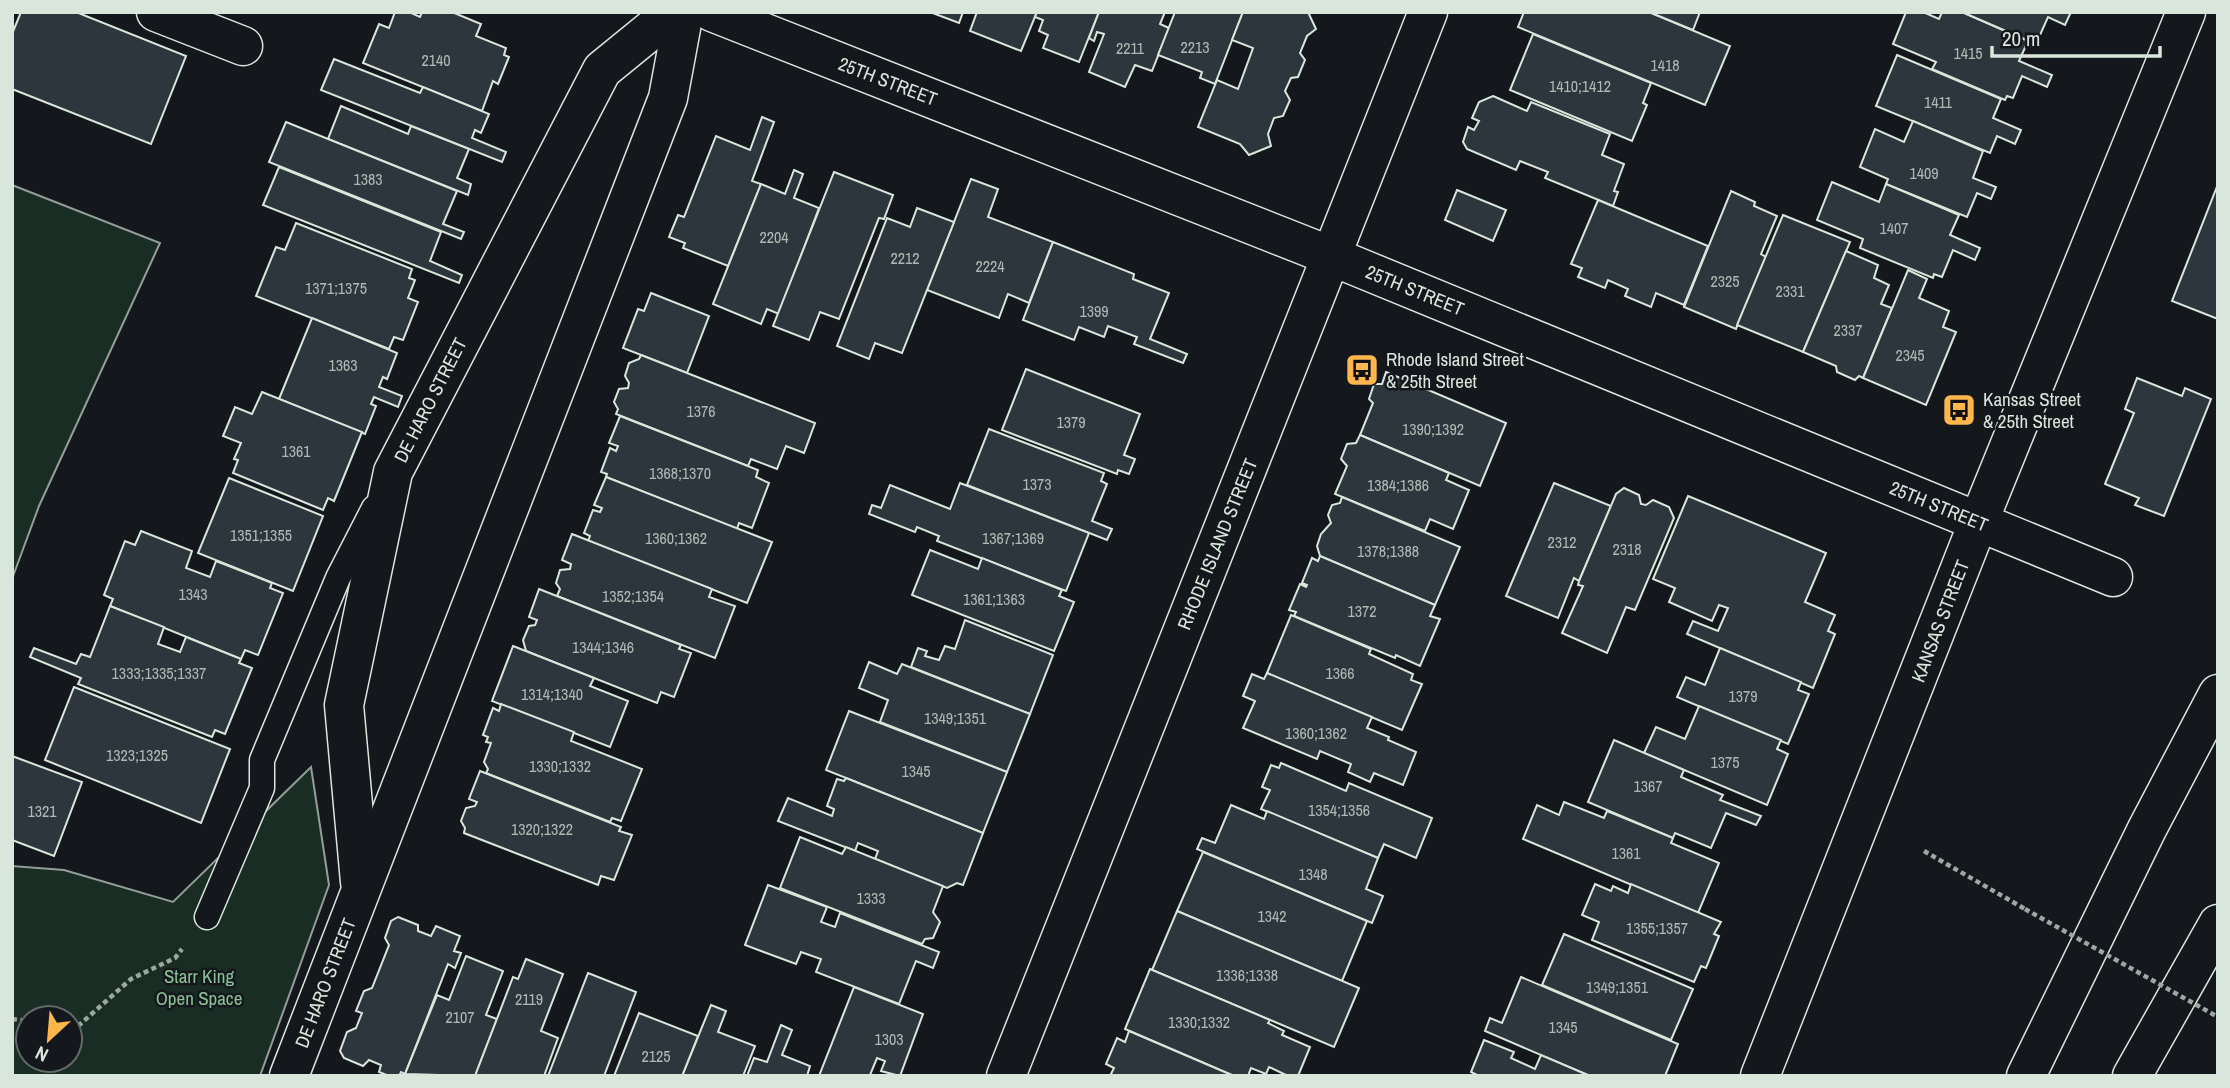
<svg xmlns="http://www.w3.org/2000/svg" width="2230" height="1088" font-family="'Archivo Narrow',sans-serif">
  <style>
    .green { fill: #1a2d24; stroke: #939e99; stroke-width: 2; fill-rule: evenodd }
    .building { fill: #2c363c; stroke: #d8e6dc; stroke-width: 2 }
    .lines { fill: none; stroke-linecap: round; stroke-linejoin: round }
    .lane-casing { stroke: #d8e6dc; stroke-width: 27 }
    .street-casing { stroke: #d8e6dc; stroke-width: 41 }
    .highway-casing { stroke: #d8e6dc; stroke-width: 41 }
    .path { stroke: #9da8a2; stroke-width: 4.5; stroke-dasharray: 5 3.5; stroke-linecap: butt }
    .lane { stroke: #14181c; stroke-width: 24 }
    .street { stroke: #14181c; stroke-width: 38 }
    .highway { stroke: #14181c; stroke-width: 38 }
    .path-bridge { stroke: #9da8a2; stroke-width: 4.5; stroke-dasharray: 5 3.5; stroke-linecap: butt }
    .labels { text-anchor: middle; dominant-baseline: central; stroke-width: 5; stroke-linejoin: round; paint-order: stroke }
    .number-label { font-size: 16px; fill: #adbab4 }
    .street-label { font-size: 19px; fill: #d8e6dc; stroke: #14181c }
    .poi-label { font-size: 19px; fill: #d8e6dc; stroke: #14181c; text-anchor: start }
    .park-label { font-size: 19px; fill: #8ac095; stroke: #14181c }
  </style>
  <rect width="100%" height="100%" fill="#14181c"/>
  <g class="green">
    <path d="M12,185L160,243L39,506L12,579Z"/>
    <path d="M311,767L329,885L260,1076H12V866L64,870L173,902ZM28,1018H70V1060H28Z"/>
  </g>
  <g class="building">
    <path d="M21,12H76L186,56L151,144L12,89V34Z"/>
    <path d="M395,12H409L420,17L422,12H452L481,24L476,36L506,48L504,55L509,57L498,84L493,81L482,111L363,63L379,24L389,28Z"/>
    <path d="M930,12H963L959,23Z"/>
    <path d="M977,12H1037L1021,51L970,31Z"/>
    <path d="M1037,12H1099L1079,62L1043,48L1048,35L1039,31L1043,20L1035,17Z"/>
    <path d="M1099,12H1165L1160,24L1169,28L1152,71L1135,65L1125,87L1089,72L1104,34L1097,32L1094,41L1089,38Z"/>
    <path d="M1175,12H1243L1215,84L1200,78L1202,72L1158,55Z"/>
    <path d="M1243,12H1308L1316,29L1307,36L1300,53L1305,60L1298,77L1291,78L1285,91L1290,100L1283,116L1274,118L1268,134L1271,146L1249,155L1240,144L1198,127L1217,80L1238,89L1253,48L1232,40Z"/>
    <path d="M1524,12H1649L1730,46L1705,105L1518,27Z"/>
    <path d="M1649,12H1700L1693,30Z"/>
    <path d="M1906,12H1923L1939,19L1942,12H1962L2028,41L2019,61L2052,75L2047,87L2022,76L2013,98L2007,96L2005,100L1932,69L1936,62L1893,44Z"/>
    <path d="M1962,12H2071L2065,25L2048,17L2036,44Z"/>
    <path d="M1533,34L1651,83L1643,103L1647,105L1632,141L1510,90Z"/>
    <path d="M1897,55L2001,99L1993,118L2021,130L2015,144L1997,136L1990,153L1876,106Z"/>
    <path d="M334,59L420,93L423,87L489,114L481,133L475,130L472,138L506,152L502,162L321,90Z"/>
    <path d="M1493,96L1527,111L1531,102L1610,134L1602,155L1624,164L1614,191L1618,192L1613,206L1545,178L1548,172L1520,161L1516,170L1467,149L1463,142L1468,127L1474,130L1479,121L1472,118L1479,102Z"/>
    <path d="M341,106L408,134L411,126L469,149L457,178L471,184L468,195L328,139Z"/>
    <path d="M762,117L774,122L752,181L761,184L728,266L683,248L685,243L669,237L678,215L684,217L716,136L750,150Z"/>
    <path d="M1913,121L1983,151L1973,178L1996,187L1991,199L1977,193L1967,217L1886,184L1888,179L1860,167L1875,129L1904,142Z"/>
    <path d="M286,122L457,191L443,224L464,232L461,239L269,162Z"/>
    <path d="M279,167L441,232L430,261L462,275L459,283L263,205Z"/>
    <path d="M794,170L803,174L794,198L819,208L779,314L767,309L761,324L713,304L761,184L785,194Z"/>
    <path d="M834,172L893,195L884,219L879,218L839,319L820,312L809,340L773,326Z"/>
    <path d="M971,179L998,189L988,217L1053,242L1029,303L1008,294L999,318L927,290Z"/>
    <path d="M1832,182L1879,202L1886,184L1959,215L1950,235L1980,248L1975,260L1953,250L1942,277L1934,274L1933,278L1860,248L1863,239L1817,220Z"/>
    <path d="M2218,184V319L2172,301Z"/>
    <path d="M1457,190L1506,210L1493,241L1445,220Z"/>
    <path d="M1731,191L1755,202L1754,206L1777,216L1761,254L1766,257L1736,329L1684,307Z"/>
    <path d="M1598,200L1708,246L1684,305L1656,293L1651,307L1625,296L1628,289L1608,280L1605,288L1578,277L1582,268L1571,264Z"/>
    <path d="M917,208L954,222L902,353L875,343L869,359L837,346L887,218L910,227Z"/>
    <path d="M1783,215L1850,242L1803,352L1737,325Z"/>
    <path d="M296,223L412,269L409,278L415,280L408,298L418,302L403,340L394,337L389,349L256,296L276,247L285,250Z"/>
    <path d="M1053,242L1134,274L1133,279L1169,293L1150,339L1187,354L1183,363L1134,344L1137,337L1108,326L1104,337L1079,327L1074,340L1023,320Z"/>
    <path d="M1846,251L1878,265L1874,278L1889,285L1881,304L1892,308L1863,378L1859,376L1855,380L1837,372L1836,366L1803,352Z"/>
    <path d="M1908,270L1927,279L1919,298L1949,311L1943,327L1956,332L1926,405L1863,378Z"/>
    <path d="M651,293L709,316L687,373L623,348L638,309L644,311Z"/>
    <path d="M312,318L397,353L387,379L383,377L379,387L402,396L398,407L374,397L371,404L376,406L365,434L279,399Z"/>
    <path d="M641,355L815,423L804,453L786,446L777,469L751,459L748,466L616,414L618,409L614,402L619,389L628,388L629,383L625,376L629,363L639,359Z"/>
    <path d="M1026,369L1140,414L1124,455L1135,459L1129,474L1118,470L1117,474L1002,430Z"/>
    <path d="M1386,372L1506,423L1480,486L1360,435L1373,403L1369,399L1374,384H1382Z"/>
    <path d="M2137,378L2182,396L2185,388L2211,399L2164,516L2135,505L2139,498L2105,484L2134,413L2125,409Z"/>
    <path d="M262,392L362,432L334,501L328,498L323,510L233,473L238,460L234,459L241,443L223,436L235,407L252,414Z"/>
    <path d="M620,416L758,470L756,477L769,483L752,528L739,523L737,529L606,477L607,474L601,472L610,448L616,451L618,446L609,443Z"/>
    <path d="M989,429L1104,473L1101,481L1107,484L1092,521L1112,529L1107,540L967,485Z"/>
    <path d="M1360,435L1449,473L1446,480L1469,490L1453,529L1430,519L1425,531L1335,494L1347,466L1341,459L1347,444L1356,443Z"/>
    <path d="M606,477L772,542L747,603L588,541L590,536L584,533L593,510L600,512L602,508L594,505Z"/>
    <path d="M229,478L323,516L293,591L198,553Z"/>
    <path d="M960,483L1089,533L1066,591L937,541L939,536L917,527L915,532L869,514L872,505L881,508L890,485L950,509Z"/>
    <path d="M1554,483L1611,506L1579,581L1574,578L1558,618L1506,596Z"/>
    <path d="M1624,488L1639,495L1641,504L1646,505L1653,500L1669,507L1674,518L1635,610L1626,607L1607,653L1562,633L1583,586L1578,585L1579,581L1616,494Z"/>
    <path d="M1688,496L1826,553L1805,602L1835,615L1828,631L1835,634L1813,688L1687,634L1693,621L1718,631L1728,608L1719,605L1712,621L1669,602L1675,588L1653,579Z"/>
    <path d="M1342,497L1460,547L1435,605L1320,556L1317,546L1321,534L1331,523L1328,515L1332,505L1340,503Z"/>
    <path d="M141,531L192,551L186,568L210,577L216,561L272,583L270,588L283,593L258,655L245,650L241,659L110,606L113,599L104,595L125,541L135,545Z"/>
    <path d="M572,534L712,589L709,597L735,606L715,658L557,596L560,589L556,583L560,570L570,569L571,564L562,560Z"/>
    <path d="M930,550L978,569L982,558L1062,590L1059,596L1074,602L1054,651L912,595Z"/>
    <path d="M1320,556L1435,605L1430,616L1440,619L1420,666L1396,655L1395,658L1294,616L1296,612L1289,610L1300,584L1306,587L1307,585L1302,583L1312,558L1318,561Z"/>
    <path d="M539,589L681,645L679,649L691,653L674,697L661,692L657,703L526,651L523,640L529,626L535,625L537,620L529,617Z"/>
    <path d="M110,606L164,627L158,644L180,652L186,637L241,659L239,663L252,668L225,734L215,730L212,737L78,684L81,678L30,657L34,648L76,664L81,654L90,657Z"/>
    <path d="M1291,615L1371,649L1369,654L1413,674L1411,680L1422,684L1402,730L1267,673Z"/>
    <path d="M965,620L1053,655L1030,714L911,667L918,648L927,651L925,656L939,660L945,646L955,649Z"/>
    <path d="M513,646L594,678L590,686L628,701L610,747L492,701Z"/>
    <path d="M1720,648L1801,682L1798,690L1809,694L1788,744L1677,697L1686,677L1705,685Z"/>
    <path d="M869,662L897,674L902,664L1030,714L1007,772L880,722L888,700L859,688Z"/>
    <path d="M1267,673L1372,717L1367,728L1389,737L1388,740L1416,752L1403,785L1374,773L1370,782L1348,772L1351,764L1320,751L1317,759L1243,728L1255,701L1243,696L1252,674L1264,679Z"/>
    <path d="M74,687L230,749L201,823L45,760Z"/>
    <path d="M501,704L574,732L571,741L642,769L621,821L612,818L610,822L486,773L488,769L484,762L491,743L486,742L488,737L483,735L493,708L499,711Z"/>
    <path d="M1699,706L1781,740L1777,749L1788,754L1767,805L1644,753L1656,727L1685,739Z"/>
    <path d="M849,711L1007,772L983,833L826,770Z"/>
    <path d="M1614,740L1684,770L1681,777L1723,795L1720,800L1761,816L1756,825L1726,813L1711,848L1675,833L1673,838L1588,802Z"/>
    <path d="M12,756L82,782L54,856L12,840Z"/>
    <path d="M1281,763L1346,791L1349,783L1432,818L1416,858L1384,844L1378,858L1261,809L1270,790L1262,787L1271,765L1279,768Z"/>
    <path d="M480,771L621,827L619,831L632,835L614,880L601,876L598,885L464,833L465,828L461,821L466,808L475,806L477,802L469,799Z"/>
    <path d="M846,778L983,833L963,885L957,883L947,888L875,859L878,851L858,843L855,851L778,821L788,798L832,816L834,809L827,806L837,779L844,781Z"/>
    <path d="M1564,802L1604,818L1607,811L1673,838L1671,843L1719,863L1698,913L1523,839L1537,805L1559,815Z"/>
    <path d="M1231,805L1264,819L1267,811L1378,858L1366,889L1383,896L1372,923L1197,849L1202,838L1215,843Z"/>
    <path d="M800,837L842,854L846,847L943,886L933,912L940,922L933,938L925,939L922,944L780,888Z"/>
    <path d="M1203,852L1367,921L1342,981L1177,911Z"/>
    <path d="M1595,884L1611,891L1613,886L1628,893L1631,884L1721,922L1714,934L1719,936L1706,968L1701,966L1694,982L1592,940L1599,922L1582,915Z"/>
    <path d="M768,885L827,907L821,922L835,927L840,913L939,952L933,968L916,961L899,1004L816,972L821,959L801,952L796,964L745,945Z"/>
    <path d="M1177,911L1359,988L1334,1047L1152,970Z"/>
    <path d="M398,917L418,925V931L431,936L436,926L460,936L454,951L461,953L455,968L448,964L405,1074L401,1072L399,1076H389L379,1072L381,1065L369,1060L363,1066L344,1058L340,1051L347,1032L356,1028L362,1013L356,1011L364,991L372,988L389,945L385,938L391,921Z"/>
    <path d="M1564,934L1693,989L1671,1040L1542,985Z"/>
    <path d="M466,956L503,971L486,1015L497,1019L475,1076L405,1074L437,995L449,1000Z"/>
    <path d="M526,959L563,974L541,1031L558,1038L544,1076H475L513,977L518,979Z"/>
    <path d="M1150,969L1270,1020L1268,1023L1284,1031L1282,1035L1310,1047L1298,1076H1288L1269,1067L1266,1074L1251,1068L1248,1076H1234L1125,1029Z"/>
    <path d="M588,973L636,992L604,1076H548Z"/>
    <path d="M1521,977L1678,1044L1665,1076H1590L1485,1031L1490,1018L1502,1023Z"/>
    <path d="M854,987L923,1014L900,1076L881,1071L885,1061L877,1058L870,1075L872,1076H819Z"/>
    <path d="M711,1005L726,1011L718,1032L755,1046L743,1076H682Z"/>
    <path d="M639,1013L698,1036L682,1076H614Z"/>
    <path d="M781,1025L792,1030L782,1055L810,1066L807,1076H747L754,1058L767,1062Z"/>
    <path d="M1129,1031L1234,1076H1110L1114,1068L1106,1064L1117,1038L1125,1042Z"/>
    <path d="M1484,1040L1514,1052L1511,1058L1535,1069L1541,1055L1590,1076H1479L1471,1072Z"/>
  </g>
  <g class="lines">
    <defs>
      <path id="lane" d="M207,917L262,788V760L338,578L374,508"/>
      <g id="street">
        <path d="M156,12L243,46"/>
        <path d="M712,12L1331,256L2113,577"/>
        <path d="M360,882L344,705L393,472L602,70L673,12"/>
        <path d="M289,1076L668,98L684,12"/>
        <path d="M1006,1076L1428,12"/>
        <path d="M1760,1076L1978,523L2186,12"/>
      </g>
      <g id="highway">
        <path d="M2026,1076L2147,829L2218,694"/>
        <path d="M2132,1076L2218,924"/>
      </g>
    </defs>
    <use href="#lane" class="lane-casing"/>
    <use href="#street" class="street-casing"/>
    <use href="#highway" class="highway-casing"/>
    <g class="path">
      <path d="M1924,851L2025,909"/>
      <path d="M12,1019L28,1021"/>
      <path d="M70,1026L77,1027L131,979L175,958L182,949"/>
    </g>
    <use href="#lane" class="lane"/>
    <use href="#street" class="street"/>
    <use href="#highway" class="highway"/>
    <path class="path-bridge" d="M2025,909L2218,1017"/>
  </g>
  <defs>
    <symbol id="bus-square" viewBox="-11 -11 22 22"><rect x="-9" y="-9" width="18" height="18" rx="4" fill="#ffb74d" stroke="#14181c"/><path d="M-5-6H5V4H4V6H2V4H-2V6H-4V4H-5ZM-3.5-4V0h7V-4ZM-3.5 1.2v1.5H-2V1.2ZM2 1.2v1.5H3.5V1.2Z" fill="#111"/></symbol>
  </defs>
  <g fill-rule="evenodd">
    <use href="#bus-square" x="1343" y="351" width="38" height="38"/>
    <use href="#bus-square" x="1940" y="391" width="38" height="38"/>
  </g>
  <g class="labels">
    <g class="number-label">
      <text x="1195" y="47">2213</text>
      <text x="1130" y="48">2211</text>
      <text x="1968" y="53">1415</text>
      <text x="436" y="60">2140</text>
      <text x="1665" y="65">1418</text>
      <text x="1580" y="86">1410;1412</text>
      <text x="1938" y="102">1411</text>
      <text x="1924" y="173">1409</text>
      <text x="368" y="179">1383</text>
      <text x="1894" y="228">1407</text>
      <text x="774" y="237">2204</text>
      <text x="905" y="258">2212</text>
      <text x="990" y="266">2224</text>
      <text x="1725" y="281">2325</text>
      <text x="336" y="288">1371;1375</text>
      <text x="1790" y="291">2331</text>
      <text x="1094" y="311">1399</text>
      <text x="1848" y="330">2337</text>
      <text x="1910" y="355">2345</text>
      <text x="343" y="365">1363</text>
      <text x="701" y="411">1376</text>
      <text x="1071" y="422">1379</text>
      <text x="1433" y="429">1390;1392</text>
      <text x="296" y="451">1361</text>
      <text x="680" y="473">1368;1370</text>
      <text x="1037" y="484">1373</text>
      <text x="1398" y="485">1384;1386</text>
      <text x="261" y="535">1351;1355</text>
      <text x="676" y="538">1360;1362</text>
      <text x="1013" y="538">1367;1369</text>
      <text x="1562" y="542">2312</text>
      <text x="1627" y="549">2318</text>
      <text x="1388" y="551">1378;1388</text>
      <text x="193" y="594">1343</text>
      <text x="633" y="596">1352;1354</text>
      <text x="994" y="599">1361;1363</text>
      <text x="1362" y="611">1372</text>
      <text x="603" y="647">1344;1346</text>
      <text x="159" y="673">1333;1335;1337</text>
      <text x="1340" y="673">1366</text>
      <text x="552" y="694">1314;1340</text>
      <text x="1743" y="696">1379</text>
      <text x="955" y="718">1349;1351</text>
      <text x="1316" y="733">1360;1362</text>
      <text x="137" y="755">1323;1325</text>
      <text x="1725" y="762">1375</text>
      <text x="560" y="766">1330;1332</text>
      <text x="916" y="771">1345</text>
      <text x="1648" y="786">1367</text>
      <text x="1339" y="810">1354;1356</text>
      <text x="42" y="811">1321</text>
      <text x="542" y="829">1320;1322</text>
      <text x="1626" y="853">1361</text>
      <text x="1313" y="874">1348</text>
      <text x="871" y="898">1333</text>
      <text x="1272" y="916">1342</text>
      <text x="1657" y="928">1355;1357</text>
      <text x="1247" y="975">1336;1338</text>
      <text x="1617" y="987">1349;1351</text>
      <text x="529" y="999">2119</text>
      <text x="460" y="1017">2107</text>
      <text x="1199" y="1022">1330;1332</text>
      <text x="1563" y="1027">1345</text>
      <text x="889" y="1039">1303</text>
      <text x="656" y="1056">2125</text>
    </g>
    <g class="street-label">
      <text transform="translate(888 81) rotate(21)">25TH STREET</text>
      <text transform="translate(1415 290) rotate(22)">25TH STREET</text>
      <text transform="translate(430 400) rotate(-63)">DE HARO STREET</text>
      <text transform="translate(1939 506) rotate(22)">25TH STREET</text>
      <text transform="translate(1217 544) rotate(-68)">RHODE ISLAND STREET</text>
      <text transform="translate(1940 621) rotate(-69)">KANSAS STREET</text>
      <text transform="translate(325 983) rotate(-69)">DE HARO STREET</text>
    </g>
    <g class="poi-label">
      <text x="1386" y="359">Rhode Island Street<tspan x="1386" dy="22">&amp; 25th Street</tspan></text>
      <text x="1983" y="399">Kansas Street<tspan x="1983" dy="22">&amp; 25th Street</tspan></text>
    </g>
    <g class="park-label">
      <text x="199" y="976">Starr King<tspan x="199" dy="22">Open Space</tspan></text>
    </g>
  </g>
  <rect width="2230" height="1088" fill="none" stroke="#d8e6dc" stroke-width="28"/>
  <g transform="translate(49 1039) rotate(206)"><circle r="33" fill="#14181c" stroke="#626a69" stroke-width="2"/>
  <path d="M0-5L12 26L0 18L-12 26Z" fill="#ffb74d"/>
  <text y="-10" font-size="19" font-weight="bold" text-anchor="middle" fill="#d8e6dc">N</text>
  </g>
  <path d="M1992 46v10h168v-10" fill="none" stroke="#d8e6dc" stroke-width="3.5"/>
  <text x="2002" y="46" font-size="21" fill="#d8e6dc" stroke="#14181c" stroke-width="5" paint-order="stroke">20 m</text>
</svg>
